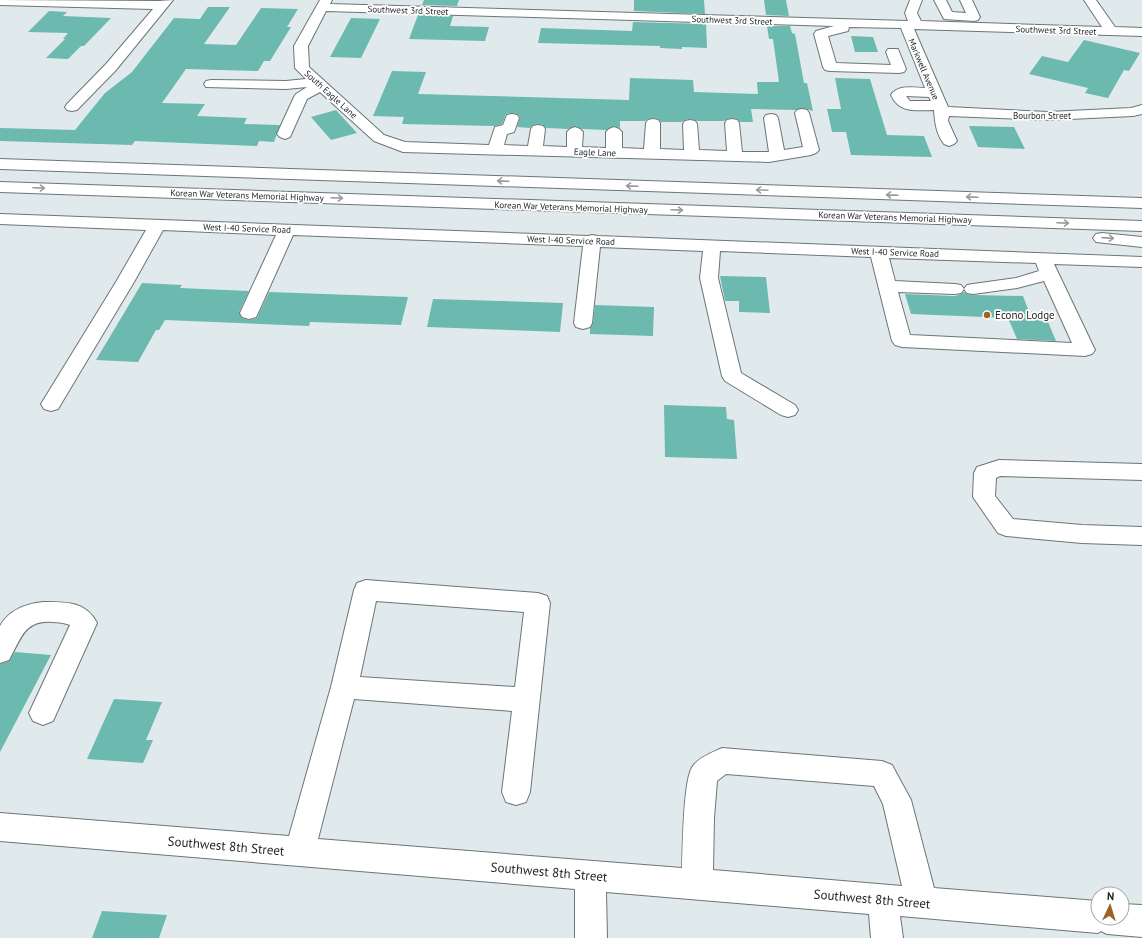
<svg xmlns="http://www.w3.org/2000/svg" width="1142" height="938" font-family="'PT Sans',sans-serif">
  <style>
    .building { fill: #6cb9b0 }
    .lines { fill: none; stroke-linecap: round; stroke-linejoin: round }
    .minor-casing { stroke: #6c7577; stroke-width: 2 }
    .highway-casing { stroke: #6c7577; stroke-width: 2 }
    .minor { fill: #fff; fill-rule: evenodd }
    .highway { fill: #fff; fill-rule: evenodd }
    .oneway { stroke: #9a9c9c }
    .poi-dot { fill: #9d6323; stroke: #fff; stroke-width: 1.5 }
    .labels { text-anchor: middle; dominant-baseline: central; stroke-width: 3.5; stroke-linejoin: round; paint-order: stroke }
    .far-street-label { font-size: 9px; fill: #1e2223; stroke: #fff }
    .poi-label { font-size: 11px; fill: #1e2223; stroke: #fff; text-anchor: start }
    .near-street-label { font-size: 13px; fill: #1e2223; stroke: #fff }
  </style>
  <rect width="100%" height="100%" fill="#e0eaed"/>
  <g class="building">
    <path d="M424,0H459L457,6L422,5Z"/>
    <path d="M634,0H704L705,14L634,11Z"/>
    <path d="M764,0H786L789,16L766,15Z"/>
    <path d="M208,7H230L204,44L236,45L261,8L298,9L287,27H291L270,61H264L258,71L186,69L162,103L205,104L197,116L247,118L244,124L280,125L274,142L259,141L257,146L135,141L132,145L0,141V128L75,130L105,93L132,72L174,18L200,19Z"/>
    <path d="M49,11L67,12L63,16L111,18L84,46H81L68,59L46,58L65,39H63L68,33L28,32Z"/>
    <path d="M418,15L453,16L450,26L489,27L485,41L409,39Z"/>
    <path d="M351,18L380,19L361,58L330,57Z"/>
    <path d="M633,22L706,24L707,48L682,47V49L660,48V46L538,43L541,28L632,31Z"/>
    <path d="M767,26H790L792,33L795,34L804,83H807L813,111L802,108L795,110L751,109L753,122H740L737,119L732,118L727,119L724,121H697L690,119L685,120L682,122H661L658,119L653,118L648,119L645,121H620V128L613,126L606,130L582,129L576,126L568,129L546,128L543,125L538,124L533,125L530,128L517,127L520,117L517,114L512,113L506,114L502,124L494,126L402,124L404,117L373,116L392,71L426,72L418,94L629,100L630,78L693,80L694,92L758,94L757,82H779L773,39H769Z"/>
    <path d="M851,36L873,37L878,52H855Z"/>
    <path d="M1084,40L1140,53L1129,71L1124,70L1108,98L1085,93L1088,88L1029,74L1042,56L1068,62Z"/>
    <path d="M835,78L870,79L887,135L924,136L932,157L851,155L846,132H832L827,109H841Z"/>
    <path d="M336,110L357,133L331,140L311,117Z"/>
    <path d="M969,126L1014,127L1025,149L978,147Z"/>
    <path d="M720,276L766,277L770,313L739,312V301H725Z"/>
    <path d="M142,283L182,285L180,288L249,291L239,312L242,318L249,320L257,318L269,292L408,297L401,325L310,322L309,326L165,320L159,330H156L138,362L96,360Z"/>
    <path d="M964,292L967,294L973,295L1023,296L1031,317H1046L1056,341L1017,339L1008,318L911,314L905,294L955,296L961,294Z"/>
    <path d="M433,299L563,303L560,332L427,327Z"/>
    <path d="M595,305L654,307L653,336L590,334V328L593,323Z"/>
    <path d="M664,405L726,407L727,419L734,420L737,459L665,457Z"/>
    <path d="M15,652L51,655L0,752V664L9,661Z"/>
    <path d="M114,699L162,702L146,740H153L143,763L87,759Z"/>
    <path d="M102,911L167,915L159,938H92Z"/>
  </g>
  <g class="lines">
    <defs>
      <g id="minor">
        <path d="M0,0L159,1L173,0L116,70L77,110L72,111L67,110L65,107L67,104L106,64L153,9L0,5Z"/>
        <path d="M320,0H332L330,4L908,21L905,13L910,0H922L917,13L921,21L1102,27L1084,0H1096L1115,27L1142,28V36L914,29L948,107L1048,112L1131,108L1142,105V114L1133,116L1048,120L949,116L948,121L957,141L954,144L949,146L944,144C936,133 935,123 934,110C916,110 900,114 891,95C898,84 914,88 925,88L901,28L849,27L848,31L828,36L836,63L891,65L886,52L888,49H898L906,69L904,72L899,73L830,71L825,70L823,67L814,34L816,31L834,26L326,11L308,46L309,67L384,135L405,142L489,145L495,127L503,125L507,115L512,114L517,115L519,118L514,132L507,134L504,145L528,146L531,129L533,126L538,125L543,126L545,129L543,146L567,147V132L570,129L575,127L580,129L583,132L582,147L606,148V132L609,129L614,127L619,129L622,132V148L644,149L646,123L648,120L653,119L658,120L660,123V149L684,150L683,124L685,121L690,120L695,121L697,124L699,150L727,151L725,123L727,120L732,119L737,120L739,123L742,152H769L764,118L766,115L771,114L776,115L778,118L784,150L803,147L795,113L797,110L802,109L807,110L809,113L819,150L816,153L811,155L769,162L403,152L374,141L320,92L307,99L290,137L285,139L280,137L277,134L294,97L296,94L307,87L286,89L206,87L204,84L206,81L211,80L286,81L306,79L295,68L294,46ZM906,96L929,97L931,101H910Z"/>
        <path d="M934,0H946L952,12L966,13L960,0H972L980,17L978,20L974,21L944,19Z"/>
        <path d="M0,214L588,236L592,235L598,236L1142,257V267L1054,264L1095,350L1092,354L1085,356L902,347L895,345L892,341L871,257L720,251L718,278L741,373L795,405L798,410L795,415L788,417L781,415L725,381L722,376L700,278L703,251L600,247L592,323L590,327L583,329L576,327L574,323L583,246L293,235L258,313L256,317L249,319L242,317L240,313L276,235L163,230L134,282L58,409L51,411L44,409L41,404L116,282L146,230L0,224ZM889,258L1036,263L1039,271L1016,278L973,284L967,285L964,289L961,285L955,284L895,281ZM1044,281L1072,343L910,335L898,292L955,294L961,293L964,289L967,293L973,294L1017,288Z"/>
        <path d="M999,460L1142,464V480L1000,476L996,478L995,496L1013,519L1082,525L1142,527V545L1082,543L1006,536L998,533L973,497L974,473L977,467Z"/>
        <path d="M366,580L538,593L547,596L550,603L530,792L526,802L516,805L506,802L502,792L512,711L354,699L318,839L682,868C683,849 683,778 693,766C698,758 713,752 722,748L882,761L892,765L911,800L934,888L1098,901V918H1122V904L1142,905V937L1107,934L1101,931L1098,933L900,916L903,938H871L869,914L606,892L607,938H575V889L0,841V813L289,836L331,687L354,590L357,583ZM376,601L524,612L515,687L360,677ZM726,774L874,786L883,804L902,886L713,870L714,818L717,781Z"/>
        <path d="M43,602C65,602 86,601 97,623L53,721L43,725L33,721L29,713L70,625C65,623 58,622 52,622C24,620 21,639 9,660L0,663V626C9,610 25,604 43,602Z"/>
      </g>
      <g id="highway">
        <path d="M0,159L1142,198V208L0,169Z"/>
        <path d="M0,182L1142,221V231L0,192Z"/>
        <path d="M1102,233L1142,237V247L1096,242L1093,238L1096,234Z"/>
      </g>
    </defs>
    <use href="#minor" class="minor-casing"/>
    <use href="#highway" class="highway-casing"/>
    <use href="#minor" class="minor"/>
    <use href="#highway" class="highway"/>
  </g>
  <defs><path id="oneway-shaft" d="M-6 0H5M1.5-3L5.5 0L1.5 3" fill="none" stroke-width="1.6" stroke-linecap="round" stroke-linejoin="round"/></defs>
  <g class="oneway">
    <use href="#oneway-shaft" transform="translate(503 181) rotate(-178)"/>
    <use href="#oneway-shaft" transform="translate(632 186) rotate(-178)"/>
    <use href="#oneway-shaft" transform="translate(39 188) rotate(2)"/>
    <use href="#oneway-shaft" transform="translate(762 190) rotate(-178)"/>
    <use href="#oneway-shaft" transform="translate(892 195) rotate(-178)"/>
    <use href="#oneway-shaft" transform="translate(972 197) rotate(-178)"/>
    <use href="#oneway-shaft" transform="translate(337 198) rotate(2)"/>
    <use href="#oneway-shaft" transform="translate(677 210) rotate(2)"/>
    <use href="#oneway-shaft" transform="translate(1063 223) rotate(2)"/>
    <use href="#oneway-shaft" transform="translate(1108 238) rotate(4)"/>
  </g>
  <circle class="poi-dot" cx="987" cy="315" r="4"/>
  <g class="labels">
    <g class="far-street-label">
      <text transform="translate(408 10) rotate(2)">Southwest 3rd Street</text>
      <text transform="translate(732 20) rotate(2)">Southwest 3rd Street</text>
      <text transform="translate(1056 30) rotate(2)">Southwest 3rd Street</text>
      <text transform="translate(924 69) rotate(67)">Markwell Avenue</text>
      <text transform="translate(331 94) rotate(42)">South Eagle Lane</text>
      <text x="1042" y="115">Bourbon Street</text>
      <text transform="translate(595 152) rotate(2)">Eagle Lane</text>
      <text transform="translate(247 195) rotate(2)">Korean War Veterans Memorial Highway</text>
      <text transform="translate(571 207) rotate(2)">Korean War Veterans Memorial Highway</text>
      <text transform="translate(895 217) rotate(2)">Korean War Veterans Memorial Highway</text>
      <text transform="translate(247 228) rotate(2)">West I-40 Service Road</text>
      <text transform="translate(571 240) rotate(2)">West I-40 Service Road</text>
      <text transform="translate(895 252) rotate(2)">West I-40 Service Road</text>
    </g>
    <g class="poi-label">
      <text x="995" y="315">Econo Lodge</text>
    </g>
    <g class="near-street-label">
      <text transform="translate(226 846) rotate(5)">Southwest 8th Street</text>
      <text transform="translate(549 872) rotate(5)">Southwest 8th Street</text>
      <text transform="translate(872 899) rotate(5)">Southwest 8th Street</text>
    </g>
  </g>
  <g transform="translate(1110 906) rotate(4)"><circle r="19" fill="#ffffff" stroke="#a5a7a7"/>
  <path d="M0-3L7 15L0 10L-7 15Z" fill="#9d6323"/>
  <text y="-6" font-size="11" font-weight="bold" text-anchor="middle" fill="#1e2223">N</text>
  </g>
</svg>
